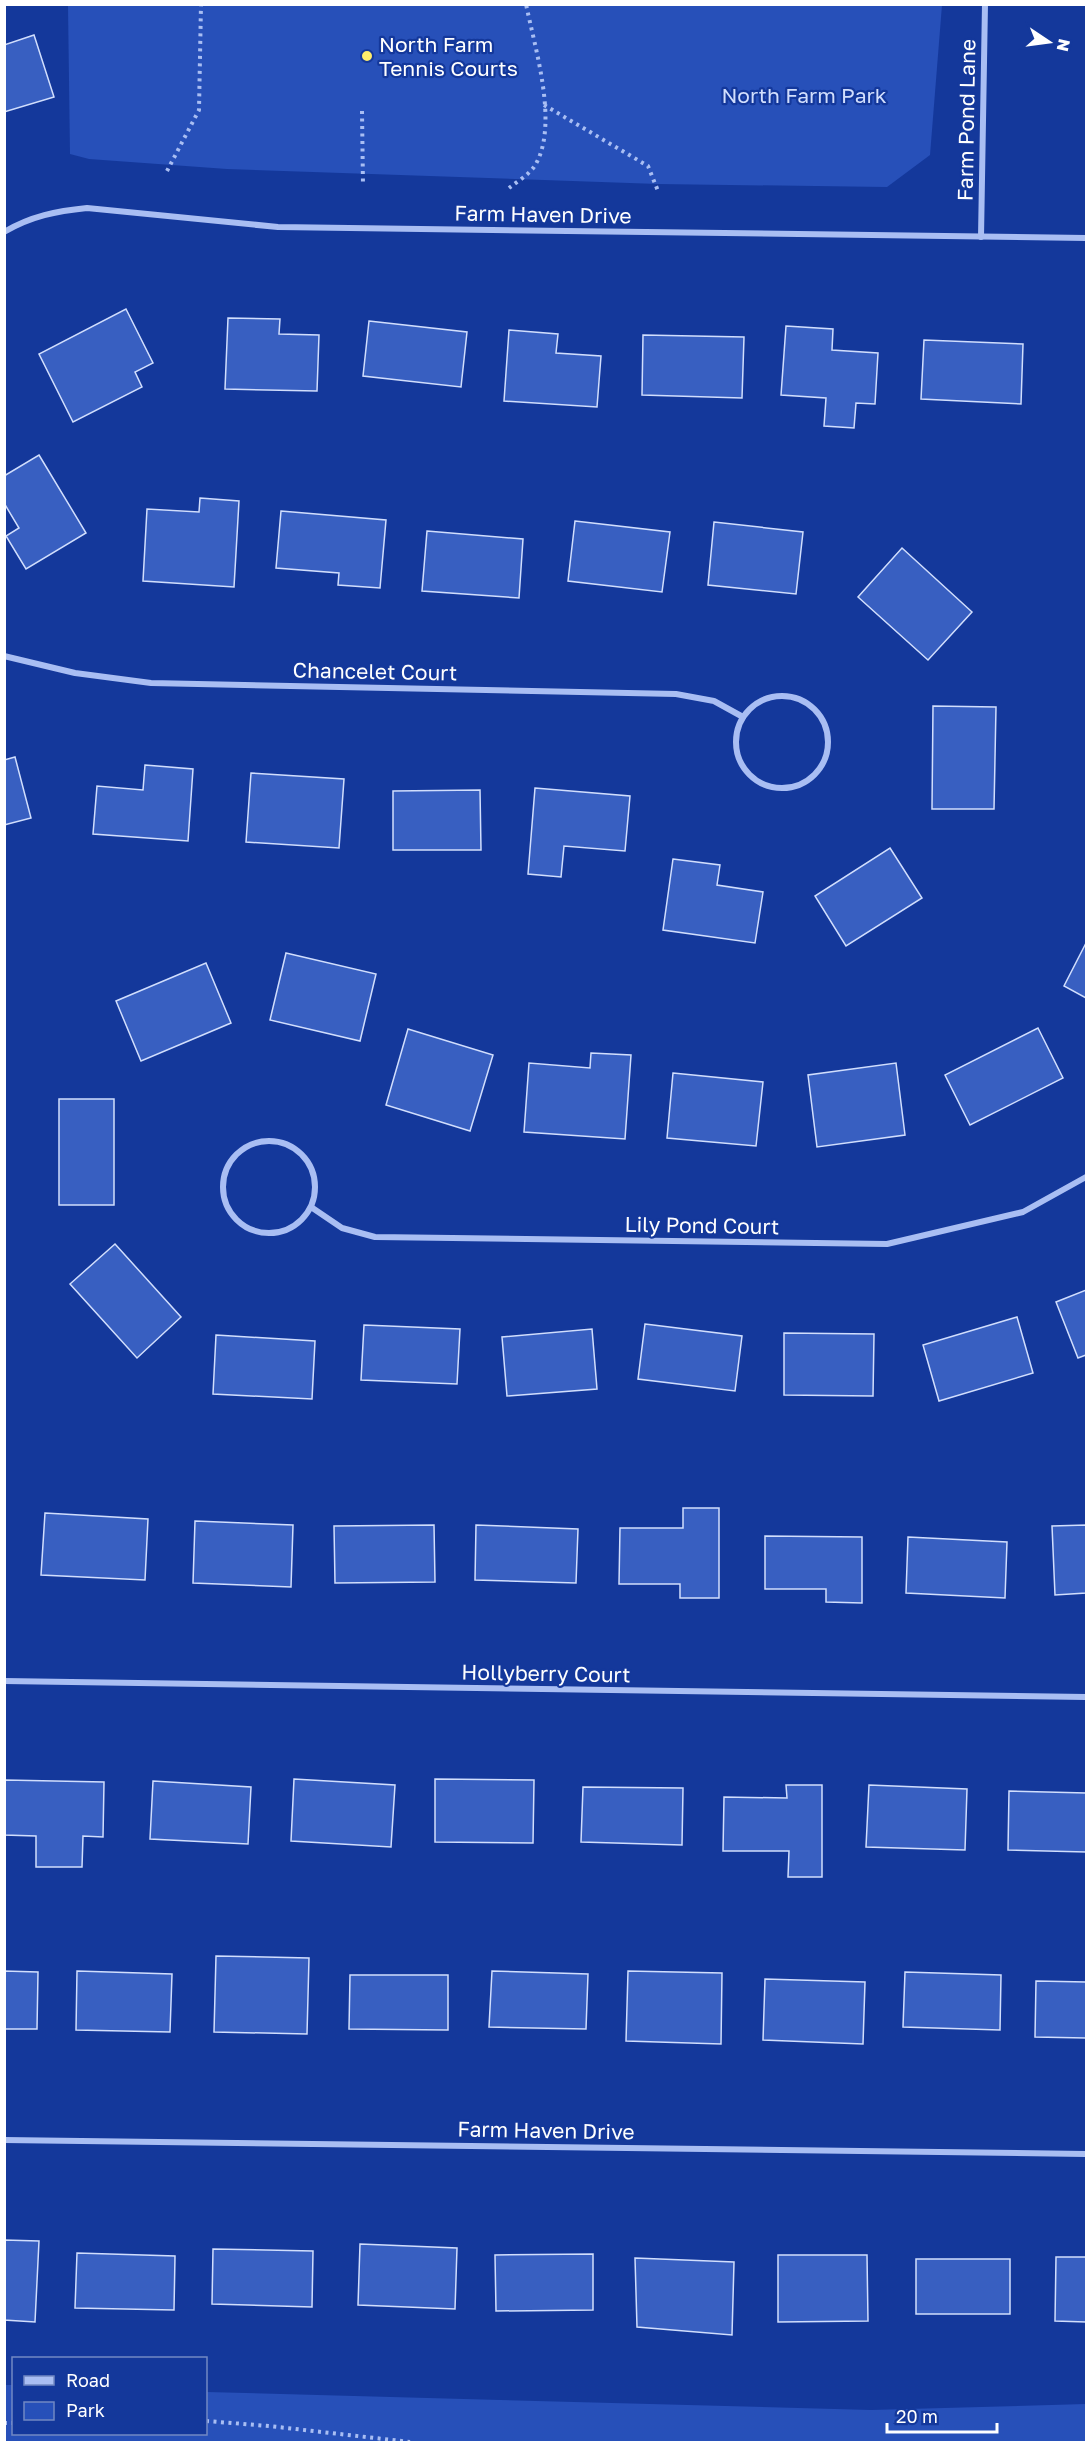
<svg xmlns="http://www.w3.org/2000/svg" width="1091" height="2447" font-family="'Golos Text',sans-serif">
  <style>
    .green { fill: #2750b9 }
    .building { fill: #385fc1; stroke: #d1defd; stroke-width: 1.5 }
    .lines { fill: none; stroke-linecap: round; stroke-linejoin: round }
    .path { stroke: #a9bef3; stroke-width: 4; stroke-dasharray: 3 4.5; stroke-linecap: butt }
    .street { stroke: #a9bef3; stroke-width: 6 }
    .poi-dot { fill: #ffed6b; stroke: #14389b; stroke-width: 2 }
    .labels { text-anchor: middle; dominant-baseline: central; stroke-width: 4.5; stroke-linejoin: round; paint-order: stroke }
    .poi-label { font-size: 21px; fill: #fff; stroke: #14389b; text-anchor: start }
    .park-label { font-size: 21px; fill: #d1defd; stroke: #14389b }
    .street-label { font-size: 21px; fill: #fff; stroke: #14389b }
  </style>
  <rect width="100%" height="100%" fill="#14389b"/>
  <g class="green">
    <path d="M68,5H942L930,155L887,187L658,184L227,169L89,159L70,154Z"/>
    <path d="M4,2385H13L14,2434H206V2392L871,2410L1086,2404V2442H5Z"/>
  </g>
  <g class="building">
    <path d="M34,35L54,97L4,112V45Z"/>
    <path d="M126,309L153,363L135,372L142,387L73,422L39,354Z"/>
    <path d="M228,318L280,319L279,334L319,335L317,391L225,389Z"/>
    <path d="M369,321L467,332L461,387L363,376Z"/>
    <path d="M786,326L833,329L832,350L878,353L875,404L856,403L854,428L824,426L826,398L781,395Z"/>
    <path d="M509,330L558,334L556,353L601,356L597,407L504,401Z"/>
    <path d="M643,335L744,337L742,398L642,395Z"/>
    <path d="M924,340L1023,344L1021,404L921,399Z"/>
    <path d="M39,455L86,533L26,569L6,536L19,528L4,503V476Z"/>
    <path d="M200,498L239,501L234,587L143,581L147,509L199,512Z"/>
    <path d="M281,511L386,520L380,588L338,585L339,573L276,568Z"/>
    <path d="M575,521L670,532L662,592L568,581Z"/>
    <path d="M714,522L803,532L796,594L708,585Z"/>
    <path d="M427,531L523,539L519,598L422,591Z"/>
    <path d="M902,548L972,612L928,660L858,597Z"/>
    <path d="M933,706L996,707L994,809H932Z"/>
    <path d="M15,757L31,818L4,825V760Z"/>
    <path d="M145,765L193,769L188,841L93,834L97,786L143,790Z"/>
    <path d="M251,773L344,779L339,848L246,842Z"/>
    <path d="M535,788L630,796L625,851L564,846L561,877L528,874Z"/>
    <path d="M480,790L481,850H393V791Z"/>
    <path d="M890,848L922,898L846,946L815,896Z"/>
    <path d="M673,859L720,865L717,885L763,892L755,943L663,930Z"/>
    <path d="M1086,943V998L1064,986Z"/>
    <path d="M286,953L376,974L360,1041L270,1020Z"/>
    <path d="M206,963L231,1023L141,1061L116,1001Z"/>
    <path d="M1038,1028L1063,1078L970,1125L945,1075Z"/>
    <path d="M408,1029L493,1055L470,1131L386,1105Z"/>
    <path d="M591,1053L631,1055L625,1139L524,1132L529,1063L590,1068Z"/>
    <path d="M896,1063L905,1135L817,1147L808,1075Z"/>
    <path d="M673,1073L763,1082L756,1146L667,1138Z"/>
    <rect x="59" y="1099" width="55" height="106"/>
    <path d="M115,1244L181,1317L137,1358L70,1284Z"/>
    <path d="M1086,1290V1355L1078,1358L1056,1302Z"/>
    <path d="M1017,1317L1033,1373L939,1401L923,1345Z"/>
    <path d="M645,1324L742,1336L735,1391L638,1379Z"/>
    <path d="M364,1325L460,1329L457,1384L361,1380Z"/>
    <path d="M592,1329L597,1389L507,1396L502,1337Z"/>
    <path d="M784,1333L874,1334L873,1396L784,1395Z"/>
    <path d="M216,1335L315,1341L312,1399L213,1394Z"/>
    <path d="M683,1508H719V1598H680V1584H619L620,1528H683Z"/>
    <path d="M45,1513L148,1519L145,1580L41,1575Z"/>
    <path d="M195,1521L293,1525L291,1587L193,1583Z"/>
    <path d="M434,1525L435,1582L335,1583L334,1526Z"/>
    <path d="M476,1525L578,1529L576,1583L475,1580Z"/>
    <path d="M1086,1525V1593L1055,1595L1052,1526Z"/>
    <path d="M765,1536L862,1537V1603L826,1602V1589H765Z"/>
    <path d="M908,1537L1007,1542L1005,1598L906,1593Z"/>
    <path d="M294,1779L395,1785L391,1847L291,1841Z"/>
    <path d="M435,1779L534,1780L533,1843L435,1842Z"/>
    <path d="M5,1780L104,1782L103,1837L83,1836L82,1867H36V1836L4,1835Z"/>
    <path d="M153,1781L251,1787L248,1844L150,1839Z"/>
    <path d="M786,1785H822V1877H788L789,1851H723L724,1797L787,1798Z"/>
    <path d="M869,1785L967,1789L965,1850L866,1847Z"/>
    <path d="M583,1787L683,1788L682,1845L581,1842Z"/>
    <path d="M1009,1791L1086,1793V1852L1008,1850Z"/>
    <path d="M216,1956L309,1958L307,2034L214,2032Z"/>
    <path d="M4,1971L38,1972L37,2029H4Z"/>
    <path d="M77,1971L172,1974L170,2032L76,2030Z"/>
    <path d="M492,1971L588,1974L586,2029L489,2027Z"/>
    <path d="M628,1971L722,1973L721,2044L626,2041Z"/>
    <path d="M905,1972L1001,1975L1000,2030L903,2027Z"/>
    <path d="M350,1975H448V2030L349,2029Z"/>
    <path d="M765,1979L865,1982L863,2044L763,2040Z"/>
    <path d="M1036,1981L1086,1982V2038L1035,2037Z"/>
    <path d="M4,2240L39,2241L35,2322L4,2320Z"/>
    <path d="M360,2244L457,2248L455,2309L358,2305Z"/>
    <path d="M213,2249L313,2251L312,2307L212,2304Z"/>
    <path d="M77,2253L175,2256L174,2310L75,2308Z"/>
    <path d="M593,2254V2310L496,2311L495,2255Z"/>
    <path d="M778,2255H867L868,2321L778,2322Z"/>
    <path d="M1056,2257H1086V2322L1055,2321Z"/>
    <path d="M635,2258L734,2262L732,2335L637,2327Z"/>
    <rect x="916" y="2259" width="94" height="55"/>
  </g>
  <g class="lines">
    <g class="path">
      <path d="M544,105L648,166L658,191"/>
      <path d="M362,111L363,186"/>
      <path d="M167,171L199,110L201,4"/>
      <path d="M509,188C517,182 528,175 534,167C560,127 535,49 526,4"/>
      <path d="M206,2421L269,2426L410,2442"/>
      <path d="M4,2423H14"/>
    </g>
    <g class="street">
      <path d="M4,232C31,216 57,211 87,208L278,227L1086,238"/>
      <path d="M981,237L985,4"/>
      <path d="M4,656L75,673L151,683L676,694L714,701L743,717"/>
      <circle cx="782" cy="742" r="46"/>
      <circle cx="269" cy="1187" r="46"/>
      <path d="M311,1207L342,1228L375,1237L887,1244L1023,1212L1086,1177"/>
      <path d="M4,1681L1086,1697"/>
      <path d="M4,2140L1086,2154"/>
    </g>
  </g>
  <circle class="poi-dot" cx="367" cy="56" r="6"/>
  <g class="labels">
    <g class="poi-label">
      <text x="379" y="44">North Farm<tspan x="379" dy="24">Tennis Courts</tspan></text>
    </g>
    <g class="park-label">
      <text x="804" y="95">North Farm Park</text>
    </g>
    <g class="street-label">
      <text transform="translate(966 120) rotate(-89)">Farm Pond Lane</text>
      <text transform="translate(543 214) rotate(1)">Farm Haven Drive</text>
      <text transform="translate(375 671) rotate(1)">Chancelet Court</text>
      <text transform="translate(702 1225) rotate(1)">Lily Pond Court</text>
      <text transform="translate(546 1673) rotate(1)">Hollyberry Court</text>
      <text transform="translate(546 2130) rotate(1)">Farm Haven Drive</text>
    </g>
  </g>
  <rect width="1091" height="2447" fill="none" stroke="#ffffff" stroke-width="12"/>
  <rect x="12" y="2357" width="195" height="78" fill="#14389b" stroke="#7288c3" stroke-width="1.5"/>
  <rect x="24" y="2376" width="30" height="9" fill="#a9bef3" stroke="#7288c3" stroke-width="1.5"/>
  <text x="66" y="2387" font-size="18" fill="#ffffff">Road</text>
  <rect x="24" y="2402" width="30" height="18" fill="#2750b9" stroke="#7288c3" stroke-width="1.5"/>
  <text x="66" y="2417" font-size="18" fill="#ffffff">Park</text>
  <g transform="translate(1049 42) rotate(103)" stroke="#14389b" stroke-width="4.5" paint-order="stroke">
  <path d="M0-4.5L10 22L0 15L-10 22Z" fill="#ffffff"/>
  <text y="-9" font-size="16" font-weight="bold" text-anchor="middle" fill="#ffffff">N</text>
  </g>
  <path d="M887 2423v9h110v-9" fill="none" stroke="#ffffff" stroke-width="3"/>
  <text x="896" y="2423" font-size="18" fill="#ffffff" stroke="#14389b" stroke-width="4.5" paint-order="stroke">20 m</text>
</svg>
